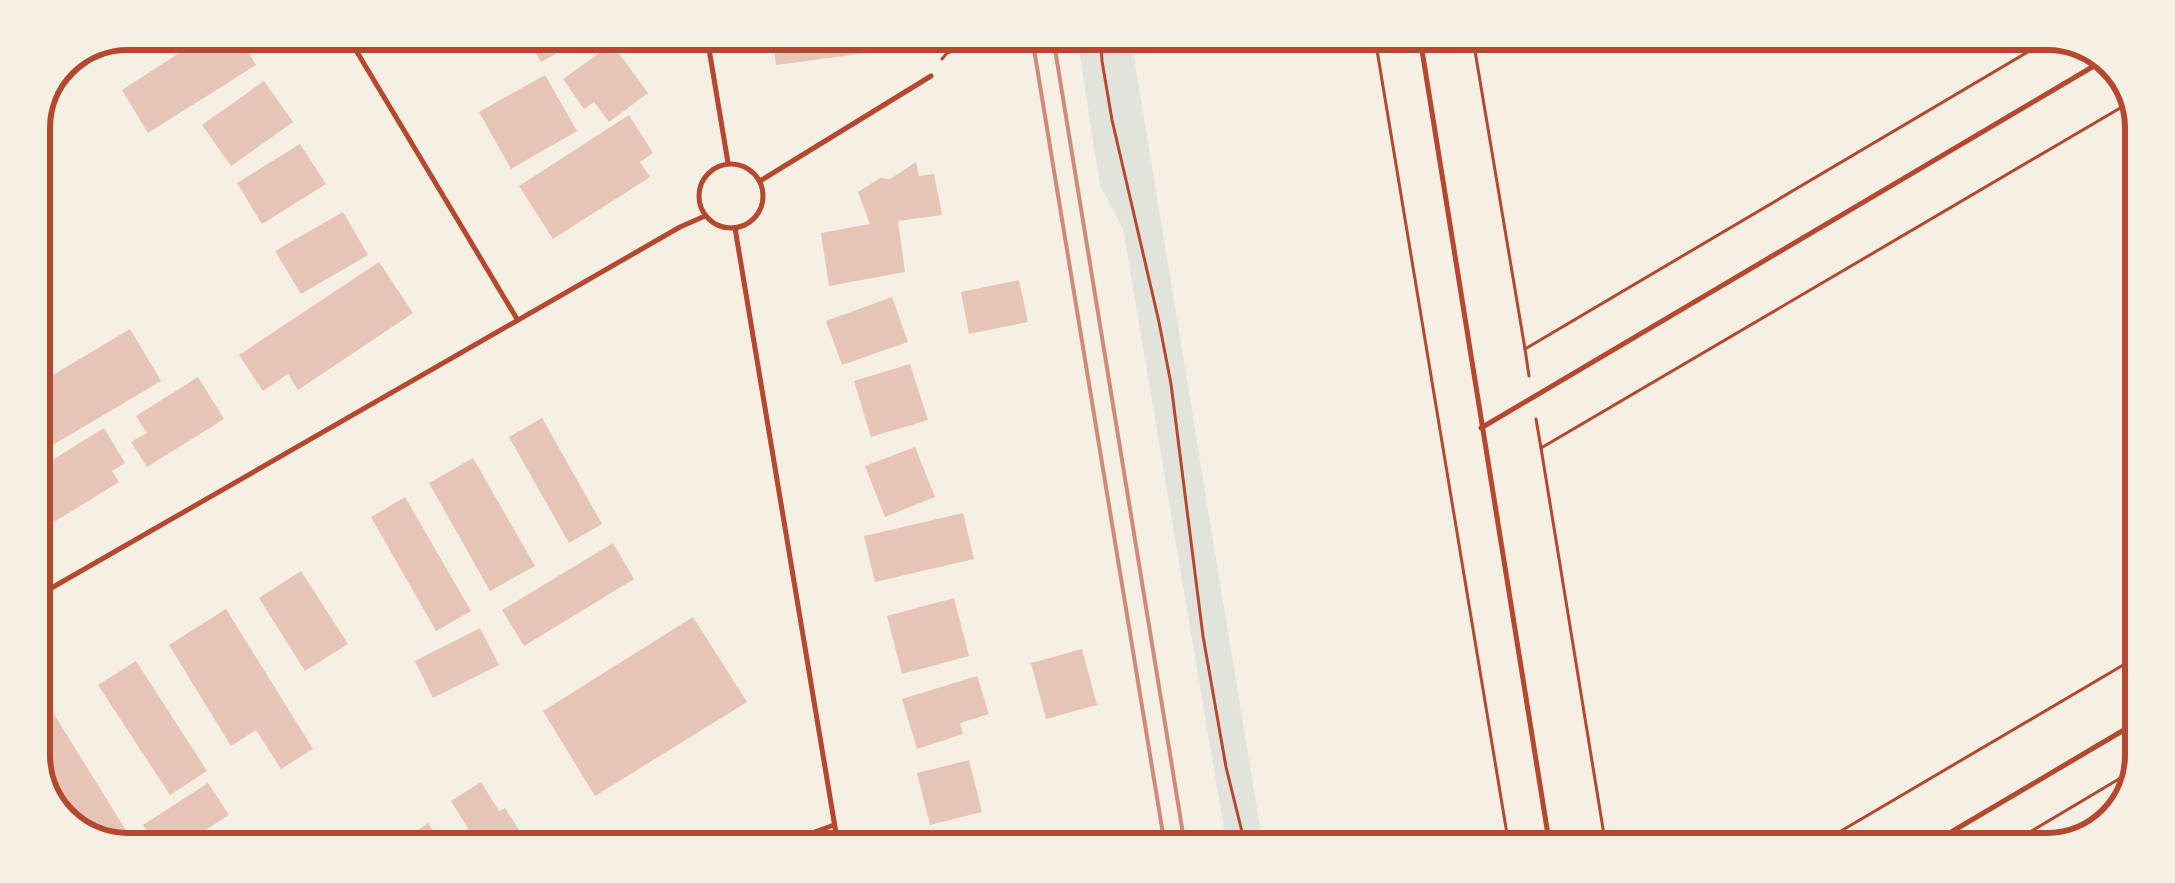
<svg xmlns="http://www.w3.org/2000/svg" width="2175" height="883" font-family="Bitter,serif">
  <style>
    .green { fill: #e2e4dc }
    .building { fill: #e6c5b7 }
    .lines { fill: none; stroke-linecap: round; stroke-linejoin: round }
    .path { stroke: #b5482f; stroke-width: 3 }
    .minor { stroke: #b5482f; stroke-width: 5 }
    .rail { stroke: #cf8b77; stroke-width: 4 }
    .rim { fill: none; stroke: #b5482f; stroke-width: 6 }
  </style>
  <rect width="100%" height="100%" fill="#f6efe4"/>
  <path class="green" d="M1078,44H1132L1262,840H1226L1123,229L1100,185Z"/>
  <g class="building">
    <path d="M128,41H147L133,51Z"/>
    <path d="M198,41L242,42L256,65L148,133L122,90Z"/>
    <path d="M530,42H577L541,62Z"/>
    <path d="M773,43H865L866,53L776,65Z"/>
    <path d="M612,44L648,93L609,122L594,102L584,109L563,79Z"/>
    <path d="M545,75L577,131L511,169L479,112Z"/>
    <path d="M264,81L293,122L231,166L202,125Z"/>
    <path d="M629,115L653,153L640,162L650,177L553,239L519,186Z"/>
    <path d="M300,144L326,184L262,224L237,183Z"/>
    <path d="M916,162L919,176L934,174L942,215L898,221L905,272L829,286L821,233L870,224L858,192L880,178L890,179Z"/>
    <path d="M343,212L368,255L301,294L275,251Z"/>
    <path d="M379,262L413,313L298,390L288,374L263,391L239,355Z"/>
    <path d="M1019,280L1028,322L969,334L961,292Z"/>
    <path d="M892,297L908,342L842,365L826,321Z"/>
    <path d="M130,329L161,381L41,452V382Z"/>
    <path d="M41,341L48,352L41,355Z"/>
    <path d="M910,364L928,420L871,437L854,381Z"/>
    <path d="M198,377L224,419L147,467L131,442L147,433L136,416Z"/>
    <path d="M542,418L602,524L569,543L509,437Z"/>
    <path d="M104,428L125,463L112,471L119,482L54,522L41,502V467Z"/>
    <path d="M915,447L935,497L885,517L865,466Z"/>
    <path d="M473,458L535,566L490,591L429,483Z"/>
    <path d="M405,497L471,611L436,631L371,517Z"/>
    <path d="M963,513L974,559L875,582L864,536Z"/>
    <path d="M613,543L634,579L524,646L502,610Z"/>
    <path d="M301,571L348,644L305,671L259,598Z"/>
    <path d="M954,598L969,656L902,674L887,616Z"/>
    <path d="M226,609L313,749L281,769L256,730L231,746L169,645Z"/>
    <path d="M693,617L747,702L595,796L543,711Z"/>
    <path d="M480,628L499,665L433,698L415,661Z"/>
    <path d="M1082,649L1097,705L1046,719L1031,663Z"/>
    <path d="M136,661L207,771L170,795L98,685Z"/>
    <path d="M977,676L989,714L960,723L963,734L917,749L902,699Z"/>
    <path d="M52,711L127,832L119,837H100L59,807L41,761V718Z"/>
    <path d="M969,760L982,812L930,825L917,773Z"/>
    <path d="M481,782L499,811L505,808L524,838H474L451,801Z"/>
    <path d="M208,783L229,815L194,837H151L143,825Z"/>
    <path d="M428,823L438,838H408Z"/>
  </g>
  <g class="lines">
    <g class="path">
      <path d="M1101,44L1102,61L1112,120L1159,322L1171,384L1203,636L1226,767L1244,840"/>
      <path d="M1376,44L1508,840"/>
      <path d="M1474,45L1525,349L2038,46"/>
      <path d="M942,59L947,53L978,43"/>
      <path d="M1525,349L1529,376"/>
      <path d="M1536,419L1541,448"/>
      <path d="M1605,841L1541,448L2127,104"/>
      <path d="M1824,841L2130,661"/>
      <path d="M2013,842L2129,773"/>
    </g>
    <g class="minor">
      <path d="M351,42L517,319"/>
      <path d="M708,43L728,163"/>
      <path d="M1421,44L1549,841"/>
      <circle cx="731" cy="196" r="32"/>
      <path d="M760,181L931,76"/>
      <path d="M735,228L837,839"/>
      <path d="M1481,428L2099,63"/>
      <path d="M41,594L680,227L705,216"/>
      <path d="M795,839L834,825"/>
      <path d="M1936,841L2129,727"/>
    </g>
    <g class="rail">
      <path d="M1033,43L1164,840"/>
      <path d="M1054,43L1184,840"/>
    </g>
  </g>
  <path d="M0 0H2175V883H0ZM128 50H2047A78 78 0 0 1 2125 128V755A78 78 0 0 1 2047 833H128A78 78 0 0 1 50 755V128A78 78 0 0 1 128 50Z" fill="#f6efe4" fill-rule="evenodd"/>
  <path class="rim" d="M128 50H2047A78 78 0 0 1 2125 128V755A78 78 0 0 1 2047 833H128A78 78 0 0 1 50 755V128A78 78 0 0 1 128 50Z"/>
</svg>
